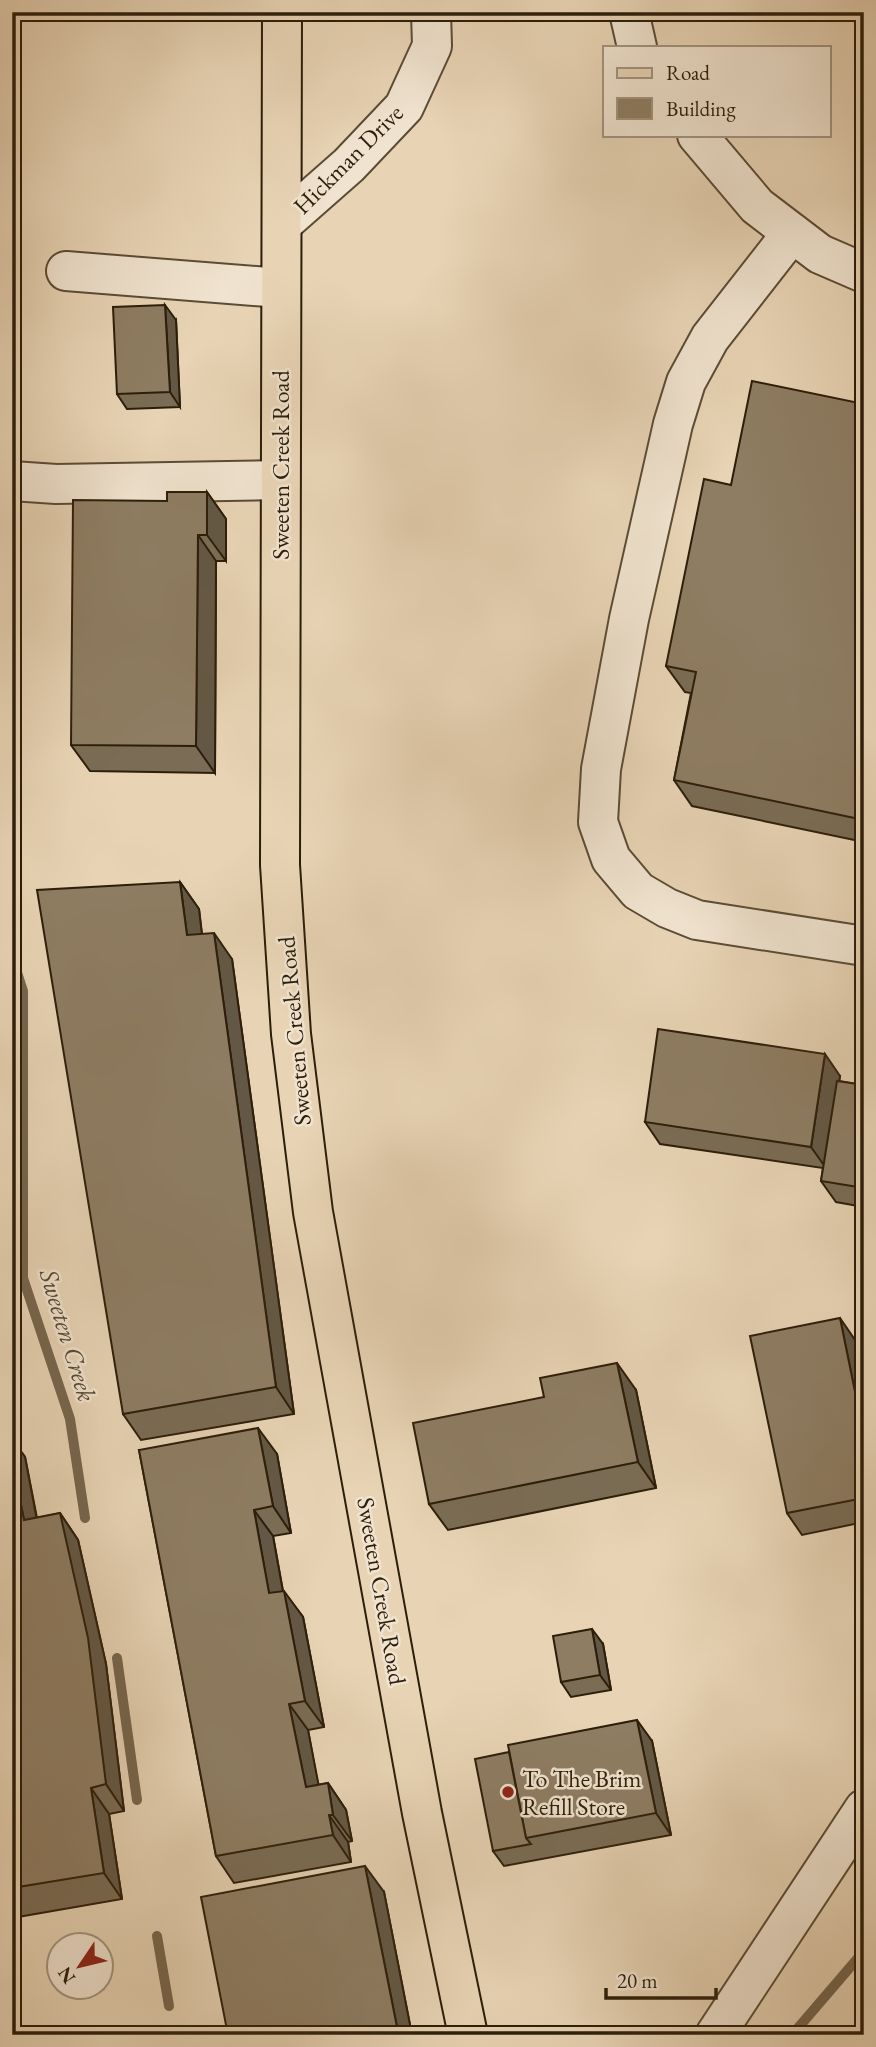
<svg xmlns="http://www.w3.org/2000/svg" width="876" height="2047" font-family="'EB Garamond',serif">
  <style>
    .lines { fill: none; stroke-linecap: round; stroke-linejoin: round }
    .stream { stroke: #76664e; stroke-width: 10 }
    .minor-casing { stroke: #5b4c35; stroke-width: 42 }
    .major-casing { stroke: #2c1e0a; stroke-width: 42 }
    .minor { stroke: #f0e3cf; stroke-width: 38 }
    .major { stroke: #e8d4b5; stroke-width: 38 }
    .wall { fill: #7a6c55; stroke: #2c1e0a; stroke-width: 2 }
    .shaded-wall { fill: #635845; stroke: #2c1e0a; stroke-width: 2 }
    .building { fill: #8e7d63; stroke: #2c1e0a; stroke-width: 2 }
    .poi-dot { fill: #8f2418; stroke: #f0e3cf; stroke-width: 2.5 }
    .labels { text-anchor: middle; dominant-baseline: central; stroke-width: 5; stroke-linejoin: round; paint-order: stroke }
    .street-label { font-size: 24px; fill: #2c1e0a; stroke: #f0e3cf }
    .poi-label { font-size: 24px; fill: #2c1e0a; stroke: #f0e3cf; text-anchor: start }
    .water-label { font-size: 26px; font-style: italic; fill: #574832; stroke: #f0e3cf }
  </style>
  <rect width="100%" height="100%" fill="#e8d4b5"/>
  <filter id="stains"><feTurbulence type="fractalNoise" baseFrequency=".00286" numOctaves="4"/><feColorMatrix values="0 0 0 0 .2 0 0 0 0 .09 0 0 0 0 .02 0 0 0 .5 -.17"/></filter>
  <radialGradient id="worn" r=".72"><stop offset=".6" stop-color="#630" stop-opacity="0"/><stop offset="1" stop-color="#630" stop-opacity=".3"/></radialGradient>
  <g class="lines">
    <g class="stream">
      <path d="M12,957L23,991V1278L70,1419L85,1518"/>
      <path d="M117,1658L137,1800"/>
      <path d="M157,1936L169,2006"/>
      <path d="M792,2035L864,1951"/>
    </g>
    <defs>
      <g id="minor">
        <path d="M629,12L637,47"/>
        <path d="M697,135L757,206L820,254L864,273"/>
        <path d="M282,224L349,165L404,107L432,46L431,12"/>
        <path d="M792,233L710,338L686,382L673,424L629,619L601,769L598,822L611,859L638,891L667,908L697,920L864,946"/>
        <path d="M66,271L280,288"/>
        <path d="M12,481L56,484L280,480"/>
        <path d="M715,2035L864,1809"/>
      </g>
      <path id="major" d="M282,12L280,865L291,1034L313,1212L422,1813L468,2035"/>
    </defs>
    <use href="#minor" class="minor-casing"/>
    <use href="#major" class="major-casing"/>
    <use href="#minor" class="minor"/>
    <use href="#major" class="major"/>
  </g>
  <g class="wall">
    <path d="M176,320L180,407L127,409L117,394Z"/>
    <path d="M864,404V842L692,806L674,780L691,693L685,692L666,666L731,485Z"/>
    <path d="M207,492L226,519V561H216L215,773L90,771L71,745L167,501Z"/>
    <path d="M180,882L199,909L202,934L232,959L294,1414L141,1440L123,1414Z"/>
    <path d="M840,1076L839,1081L864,1085V1207L836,1202L821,1181L823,1168L660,1144L645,1122Z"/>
    <path d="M855,1340L864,1385V1522L802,1535L787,1513Z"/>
    <path d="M636,1390L656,1488L448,1530L429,1504Z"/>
    <path d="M12,1439L25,1457L37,1518L60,1513L78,1540L106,1664L124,1811L109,1814L122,1899L12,1918Z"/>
    <path d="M139,1450L277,1454L291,1533L273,1536L283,1591L303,1617L324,1727L308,1730L318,1785L328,1783L346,1810L352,1841L348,1842L351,1862L234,1883L216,1856Z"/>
    <path d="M603,1644L611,1690L571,1697L561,1682Z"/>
    <path d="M652,1741L671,1835L504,1866L493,1851Z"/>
    <path d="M384,1892L412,2035H228Z"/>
  </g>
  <g class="shaded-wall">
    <path d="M165,305L176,320L180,407L170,392Z"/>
    <path d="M207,492L226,519V561L207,535Z"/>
    <path d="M198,535L216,561L215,773L196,746Z"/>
    <path d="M180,882L199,909L205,962L187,935Z"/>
    <path d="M214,933L232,959L294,1414L276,1387Z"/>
    <path d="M825,1054L840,1076L826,1168L811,1147Z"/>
    <path d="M840,1318L855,1340L864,1385V1436Z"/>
    <path d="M617,1363L636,1390L656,1488L638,1462Z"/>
    <path d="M258,1428L277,1454L291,1533L273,1506Z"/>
    <path d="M12,1439L25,1457L42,1547L24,1520L12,1460Z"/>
    <path d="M254,1510L273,1536L288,1620L269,1593Z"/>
    <path d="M60,1513L78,1540L106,1664L124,1811L106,1784Z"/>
    <path d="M284,1591L303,1617L324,1727L305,1701Z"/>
    <path d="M592,1629L603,1644L611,1690L600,1675Z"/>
    <path d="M289,1704L308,1730L324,1813L306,1787Z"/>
    <path d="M637,1720L652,1741L671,1835L656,1813Z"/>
    <path d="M328,1783L346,1810L352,1841L333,1815Z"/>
    <path d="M91,1788L109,1814L122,1899L104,1873Z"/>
    <path d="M329,1815L348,1842L351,1862L333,1835Z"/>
    <path d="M365,1866L384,1892L412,2035H400L398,2032Z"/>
  </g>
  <g class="building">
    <path d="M165,305L170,392L117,394L113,307Z"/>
    <path d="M752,381L864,404V820L674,780L696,672L666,666L704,479L731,485Z"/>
    <path d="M167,492H207V535H198L196,746L71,745L73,500L167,501Z"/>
    <path d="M180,882L187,935L214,933L276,1387L123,1414L37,890Z"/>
    <path d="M658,1029L825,1054L811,1147L645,1122Z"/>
    <path d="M837,1081L864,1085V1188L821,1181Z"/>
    <path d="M840,1318L864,1436V1498L787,1513L750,1336Z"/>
    <path d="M617,1363L638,1462L429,1504L413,1423L544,1397L540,1378Z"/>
    <path d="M258,1428L273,1506L254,1510L269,1593L284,1591L305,1701L289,1704L306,1787L328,1783L333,1815H329L333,1835L216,1856L139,1450Z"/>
    <path d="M12,1460L24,1520L60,1513L88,1638L106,1784L91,1788L104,1873L12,1888Z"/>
    <path d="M592,1629L600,1675L561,1682L553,1636Z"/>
    <path d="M637,1720L656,1813L526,1838L508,1745Z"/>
    <path d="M509,1752L526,1838L531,1844L493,1851L475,1759Z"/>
    <path d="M365,1866L398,2032L382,2035H228L201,1897Z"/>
  </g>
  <circle class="poi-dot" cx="508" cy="1792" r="7"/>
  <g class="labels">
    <g class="street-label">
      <text transform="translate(348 159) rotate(-45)">Hickman Drive</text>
      <text transform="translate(280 465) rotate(-90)">Sweeten Creek Road</text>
      <text transform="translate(294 1031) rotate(-95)">Sweeten Creek Road</text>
      <text transform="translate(382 1591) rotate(80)">Sweeten Creek Road</text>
    </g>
    <g class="poi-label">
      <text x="522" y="1778">To The Brim<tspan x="522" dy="28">Refill Store</tspan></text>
    </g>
    <g class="water-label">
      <text transform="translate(68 1335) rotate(73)">Sweeten Creek</text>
    </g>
  </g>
  <rect width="876" height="2047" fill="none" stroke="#e8d4b5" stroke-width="42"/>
  <rect x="14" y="14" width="848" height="2019" fill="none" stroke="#2c1e0a" stroke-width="3.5"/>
  <rect x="21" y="21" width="834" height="2005" fill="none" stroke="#2c1e0a" stroke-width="2"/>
  <rect x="603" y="46" width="228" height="91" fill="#f0e3cf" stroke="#a29480" stroke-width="2"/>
  <rect x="617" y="68" width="35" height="10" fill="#e8d4b5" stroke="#a29480" stroke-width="2"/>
  <text x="666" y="80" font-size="21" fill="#2c1e0a">Road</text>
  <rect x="617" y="98" width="35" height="21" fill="#8e7d63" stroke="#a29480" stroke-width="2"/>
  <text x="666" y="116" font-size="21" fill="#2c1e0a">Building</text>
  <g transform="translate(80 1966) rotate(235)"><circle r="33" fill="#f0e3cf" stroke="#a29480" stroke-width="2"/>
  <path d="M0-5L12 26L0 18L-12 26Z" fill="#8f2418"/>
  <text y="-10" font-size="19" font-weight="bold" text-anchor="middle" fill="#2c1e0a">N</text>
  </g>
  <path d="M606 1988v10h110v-10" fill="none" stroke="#2c1e0a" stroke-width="3.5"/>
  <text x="617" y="1988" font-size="21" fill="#2c1e0a" stroke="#f0e3cf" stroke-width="5" paint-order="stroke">20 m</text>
  <rect width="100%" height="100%" filter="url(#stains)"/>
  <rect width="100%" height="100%" fill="url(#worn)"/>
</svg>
